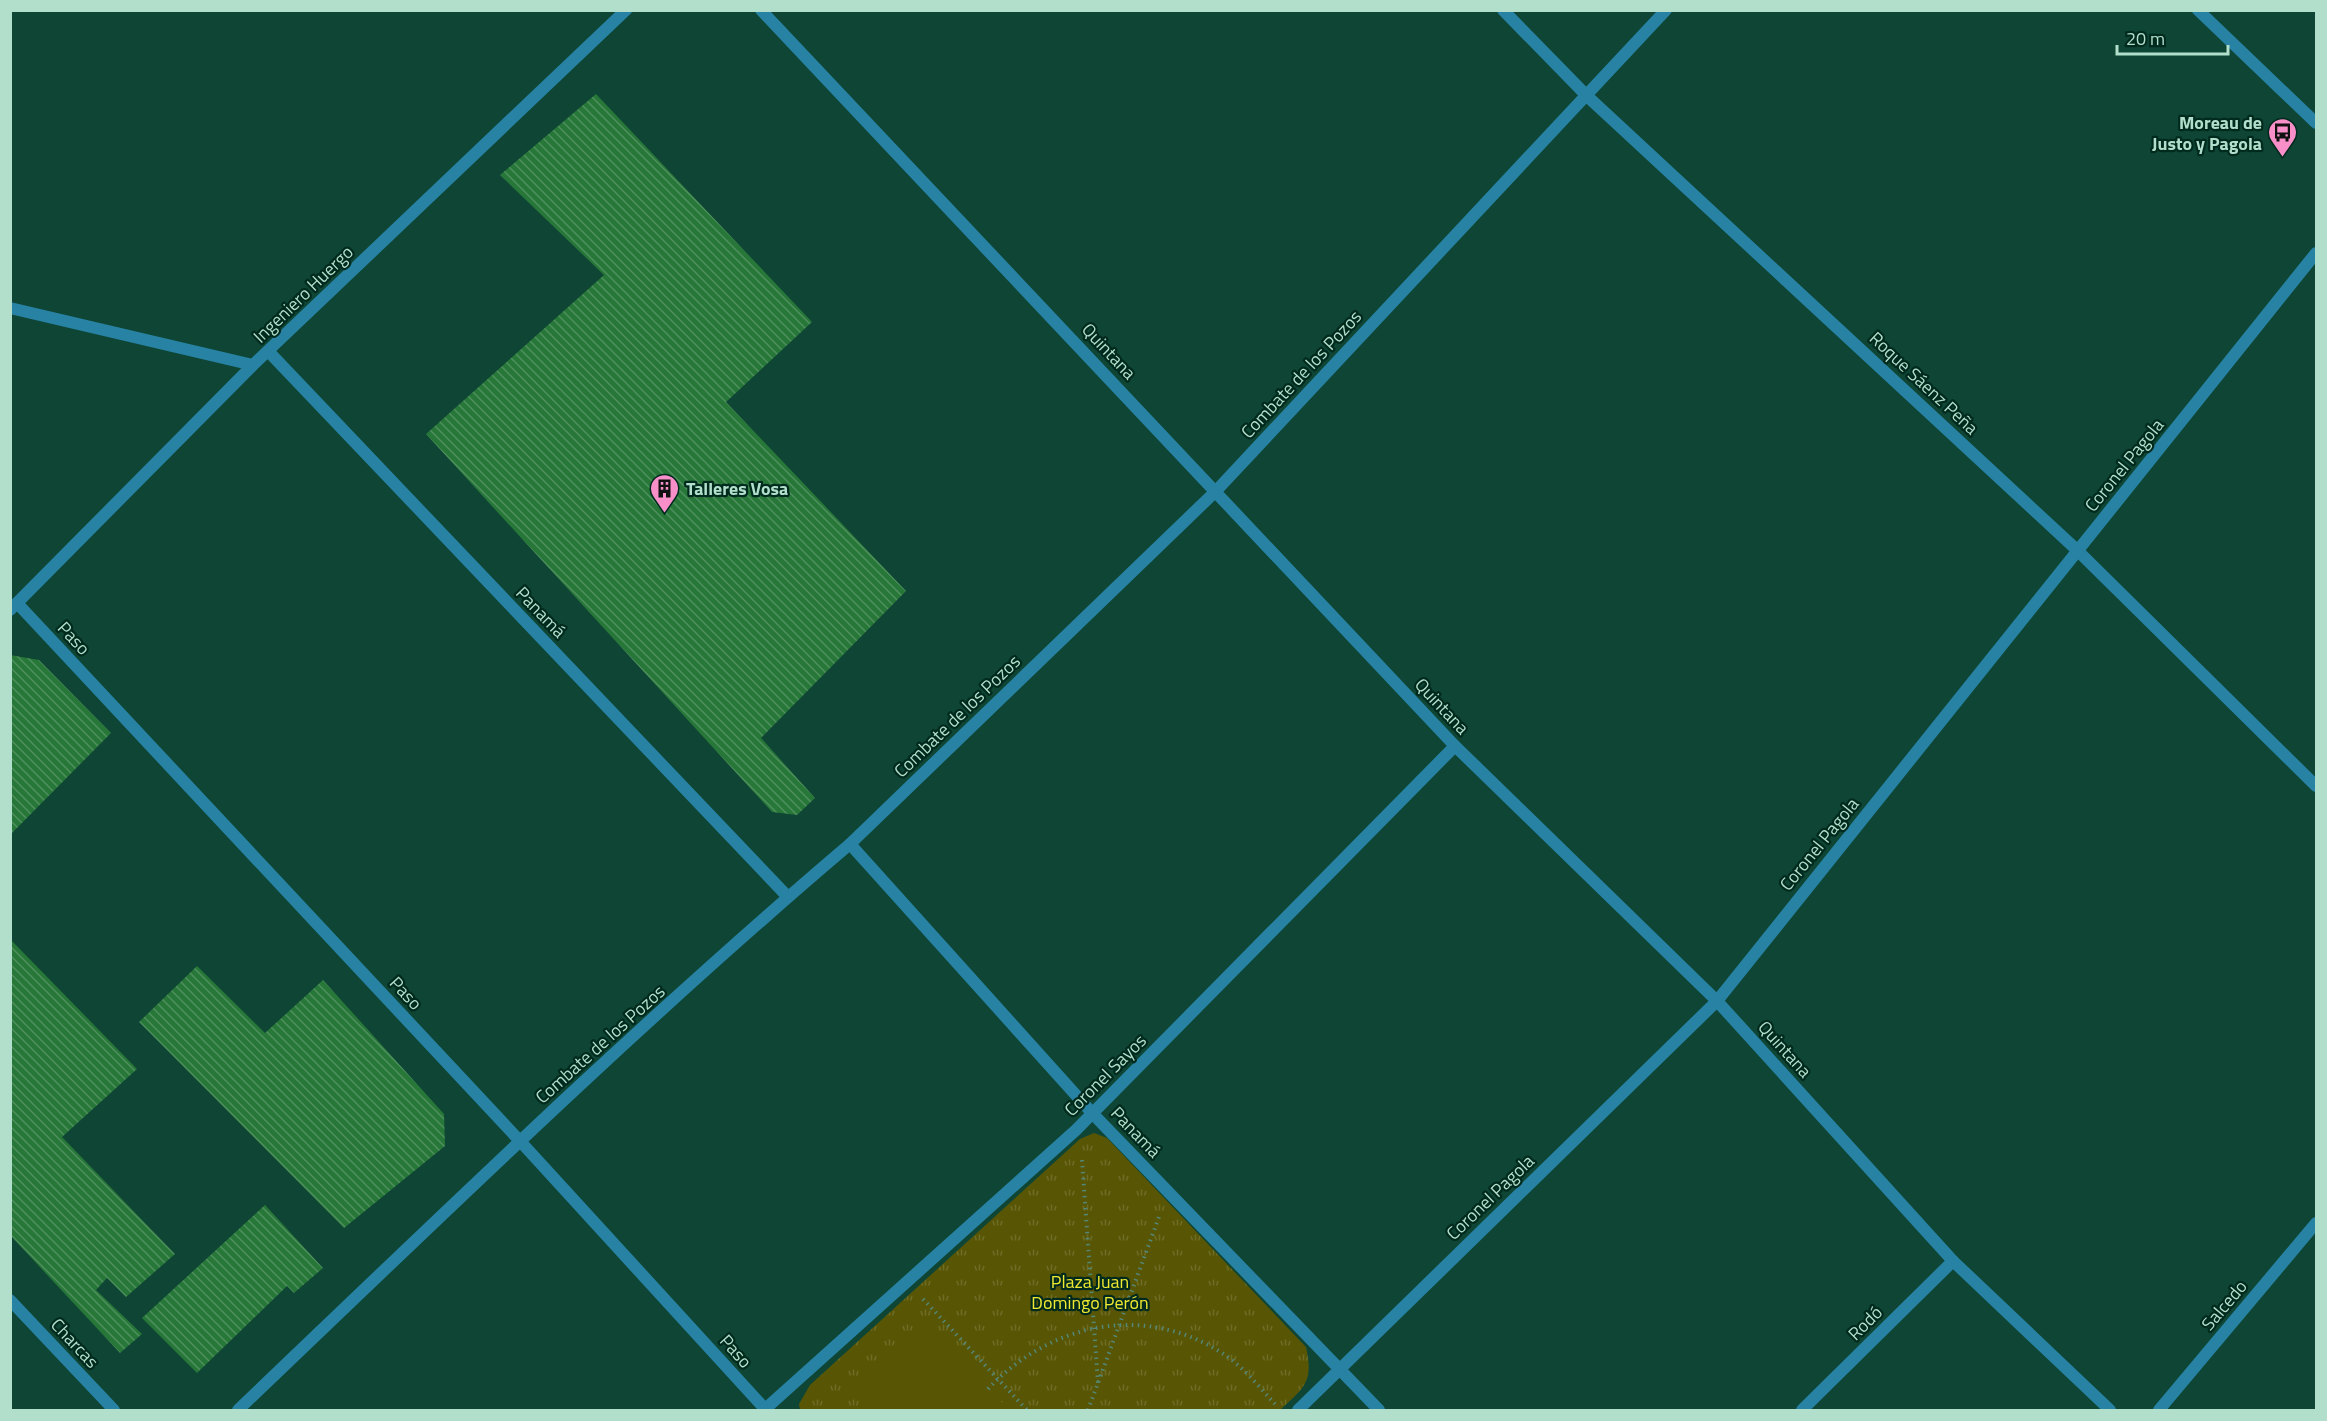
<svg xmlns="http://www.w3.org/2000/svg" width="2327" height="1421" font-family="'Titillium Web',sans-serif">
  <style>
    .grass { fill: url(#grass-tufts) }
    .pitch { fill: #585504 }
    .building { fill: url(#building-back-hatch) }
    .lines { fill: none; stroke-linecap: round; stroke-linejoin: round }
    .path { stroke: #548775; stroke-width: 4; stroke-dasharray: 1.5 4.5; stroke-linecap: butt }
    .minor { stroke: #2782a3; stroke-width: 12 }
    .labels { text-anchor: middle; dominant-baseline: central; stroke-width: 4.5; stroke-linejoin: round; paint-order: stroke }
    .poi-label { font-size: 18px; font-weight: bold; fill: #b2dfcc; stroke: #002a1d; text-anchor: end }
    .street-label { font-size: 18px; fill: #b2dfcc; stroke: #002a1d }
    .park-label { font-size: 18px; fill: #f0e931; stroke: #002a1d }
  </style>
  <defs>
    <pattern id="grass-tufts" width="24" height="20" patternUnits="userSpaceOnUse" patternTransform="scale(1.5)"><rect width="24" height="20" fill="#585504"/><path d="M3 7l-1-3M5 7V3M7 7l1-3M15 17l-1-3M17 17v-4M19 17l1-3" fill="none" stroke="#6e6d27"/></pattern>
    <pattern id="building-back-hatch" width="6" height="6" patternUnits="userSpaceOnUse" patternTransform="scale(1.5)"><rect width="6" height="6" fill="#277738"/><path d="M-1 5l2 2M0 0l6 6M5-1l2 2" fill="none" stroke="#4e905d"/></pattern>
  </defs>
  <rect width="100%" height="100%" fill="#0e4534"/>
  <path class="grass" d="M1094,1133L1107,1138L1306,1347C1314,1382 1304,1388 1280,1410H800L799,1404L810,1385L1080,1139Z"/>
  <path class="pitch" d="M927,1323L1009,1410H878L857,1388Z"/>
  <g class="building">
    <path d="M596,94L812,322L726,402L906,591L761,738L815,798L797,815L772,812L426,434L604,275L500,175Z"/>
    <path d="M10,655L39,660L111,733L10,835Z"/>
    <path d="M10,939L137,1069L62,1137L175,1254L126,1297L107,1278L96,1290L142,1334L120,1353L10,1235Z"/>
    <path d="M197,966L265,1033L323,980L444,1114L445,1146L344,1228L139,1022Z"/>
    <path d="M265,1205L323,1268L294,1293L287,1286L197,1373L142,1318Z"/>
  </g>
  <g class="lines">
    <g class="path">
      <path d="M1082,1160L1098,1383"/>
      <path d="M923,1299L1027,1410"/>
      <path d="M988,1389C1050,1323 1144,1303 1222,1353C1243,1366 1259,1387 1275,1404"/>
      <path d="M1088,1410L1159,1217"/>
    </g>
    <g class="minor">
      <path d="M761,10L1455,746L1717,1001L1953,1261L2110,1410"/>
      <path d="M1503,10L1587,96L2078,551L2316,786"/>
      <path d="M2198,10L2316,123"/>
      <path d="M10,308L253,365"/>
      <path d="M269,352L788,897"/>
      <path d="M17,603L520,1141L766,1410"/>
      <path d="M10,610L253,365L626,10"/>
      <path d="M850,844L1093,1114L1379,1410"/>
      <path d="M10,1300L114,1410"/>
      <path d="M238,1410C438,1219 638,1024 850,844L1216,491L1666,10"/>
      <path d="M764,1410L1076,1130L1455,746"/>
      <path d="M1298,1410L1717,1001L2316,253"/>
      <path d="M1802,1410L1953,1261"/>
      <path d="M2159,1410L2316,1223"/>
    </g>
  </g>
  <defs>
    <symbol id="bus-pin" viewBox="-11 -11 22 30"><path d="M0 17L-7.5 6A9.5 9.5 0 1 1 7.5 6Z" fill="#f98fc9" stroke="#002a1d"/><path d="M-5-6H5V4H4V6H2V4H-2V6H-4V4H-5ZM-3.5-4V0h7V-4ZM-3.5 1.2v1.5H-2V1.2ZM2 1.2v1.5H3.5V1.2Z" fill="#111"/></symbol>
    <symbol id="building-pin" viewBox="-11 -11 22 30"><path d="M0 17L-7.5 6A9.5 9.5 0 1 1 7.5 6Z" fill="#f98fc9" stroke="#002a1d"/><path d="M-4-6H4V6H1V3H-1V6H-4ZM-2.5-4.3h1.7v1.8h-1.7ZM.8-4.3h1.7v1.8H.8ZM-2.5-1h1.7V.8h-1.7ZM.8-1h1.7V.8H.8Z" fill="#111"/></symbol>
  </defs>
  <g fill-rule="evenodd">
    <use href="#bus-pin" x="2266" y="116" width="33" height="45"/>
    <use href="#building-pin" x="648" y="472" width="33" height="45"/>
  </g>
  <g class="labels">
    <g class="poi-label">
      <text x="2262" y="122">Moreau de<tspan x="2262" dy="21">Justo y Pagola</tspan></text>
      <text x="686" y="488" text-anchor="start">Talleres Vosa</text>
    </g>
    <g class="street-label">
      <text transform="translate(303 294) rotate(-44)">Ingeniero Huergo</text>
      <text transform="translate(1109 351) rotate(47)">Quintana</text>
      <text transform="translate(1301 374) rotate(-47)">Combate de los Pozos</text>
      <text transform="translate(1924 383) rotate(43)">Roque Sáenz Peña</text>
      <text transform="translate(2124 465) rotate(-51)">Coronel Pagola</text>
      <text transform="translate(541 612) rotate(46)">Panamá</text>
      <text transform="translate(74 638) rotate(47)">Paso</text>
      <text transform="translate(1442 706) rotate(47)">Quintana</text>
      <text transform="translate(957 716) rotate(-44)">Combate de los Pozos</text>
      <text transform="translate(1819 844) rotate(-51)">Coronel Pagola</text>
      <text transform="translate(406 993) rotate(47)">Paso</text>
      <text transform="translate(600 1044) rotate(-42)">Combate de los Pozos</text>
      <text transform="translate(1785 1049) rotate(48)">Quintana</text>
      <text transform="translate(1105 1075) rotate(-45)">Coronel Sayos</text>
      <text transform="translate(1136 1132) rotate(46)">Panamá</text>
      <text transform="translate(1490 1197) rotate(-44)">Coronel Pagola</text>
      <text transform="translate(2224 1305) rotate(-50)">Salcedo</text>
      <text transform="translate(1865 1323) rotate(-45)">Rodó</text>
      <text transform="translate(75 1343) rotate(47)">Charcas</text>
      <text transform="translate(736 1351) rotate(48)">Paso</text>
    </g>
    <g class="park-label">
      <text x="1090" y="1281">Plaza Juan<tspan x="1090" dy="21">Domingo Perón</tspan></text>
    </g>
  </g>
  <rect width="2327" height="1421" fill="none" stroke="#b2dfcc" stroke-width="24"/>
  <path d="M2117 45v9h111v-9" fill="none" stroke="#b2dfcc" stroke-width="3"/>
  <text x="2126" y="45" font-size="18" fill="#b2dfcc" stroke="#002a1d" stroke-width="4.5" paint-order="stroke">20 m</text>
</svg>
